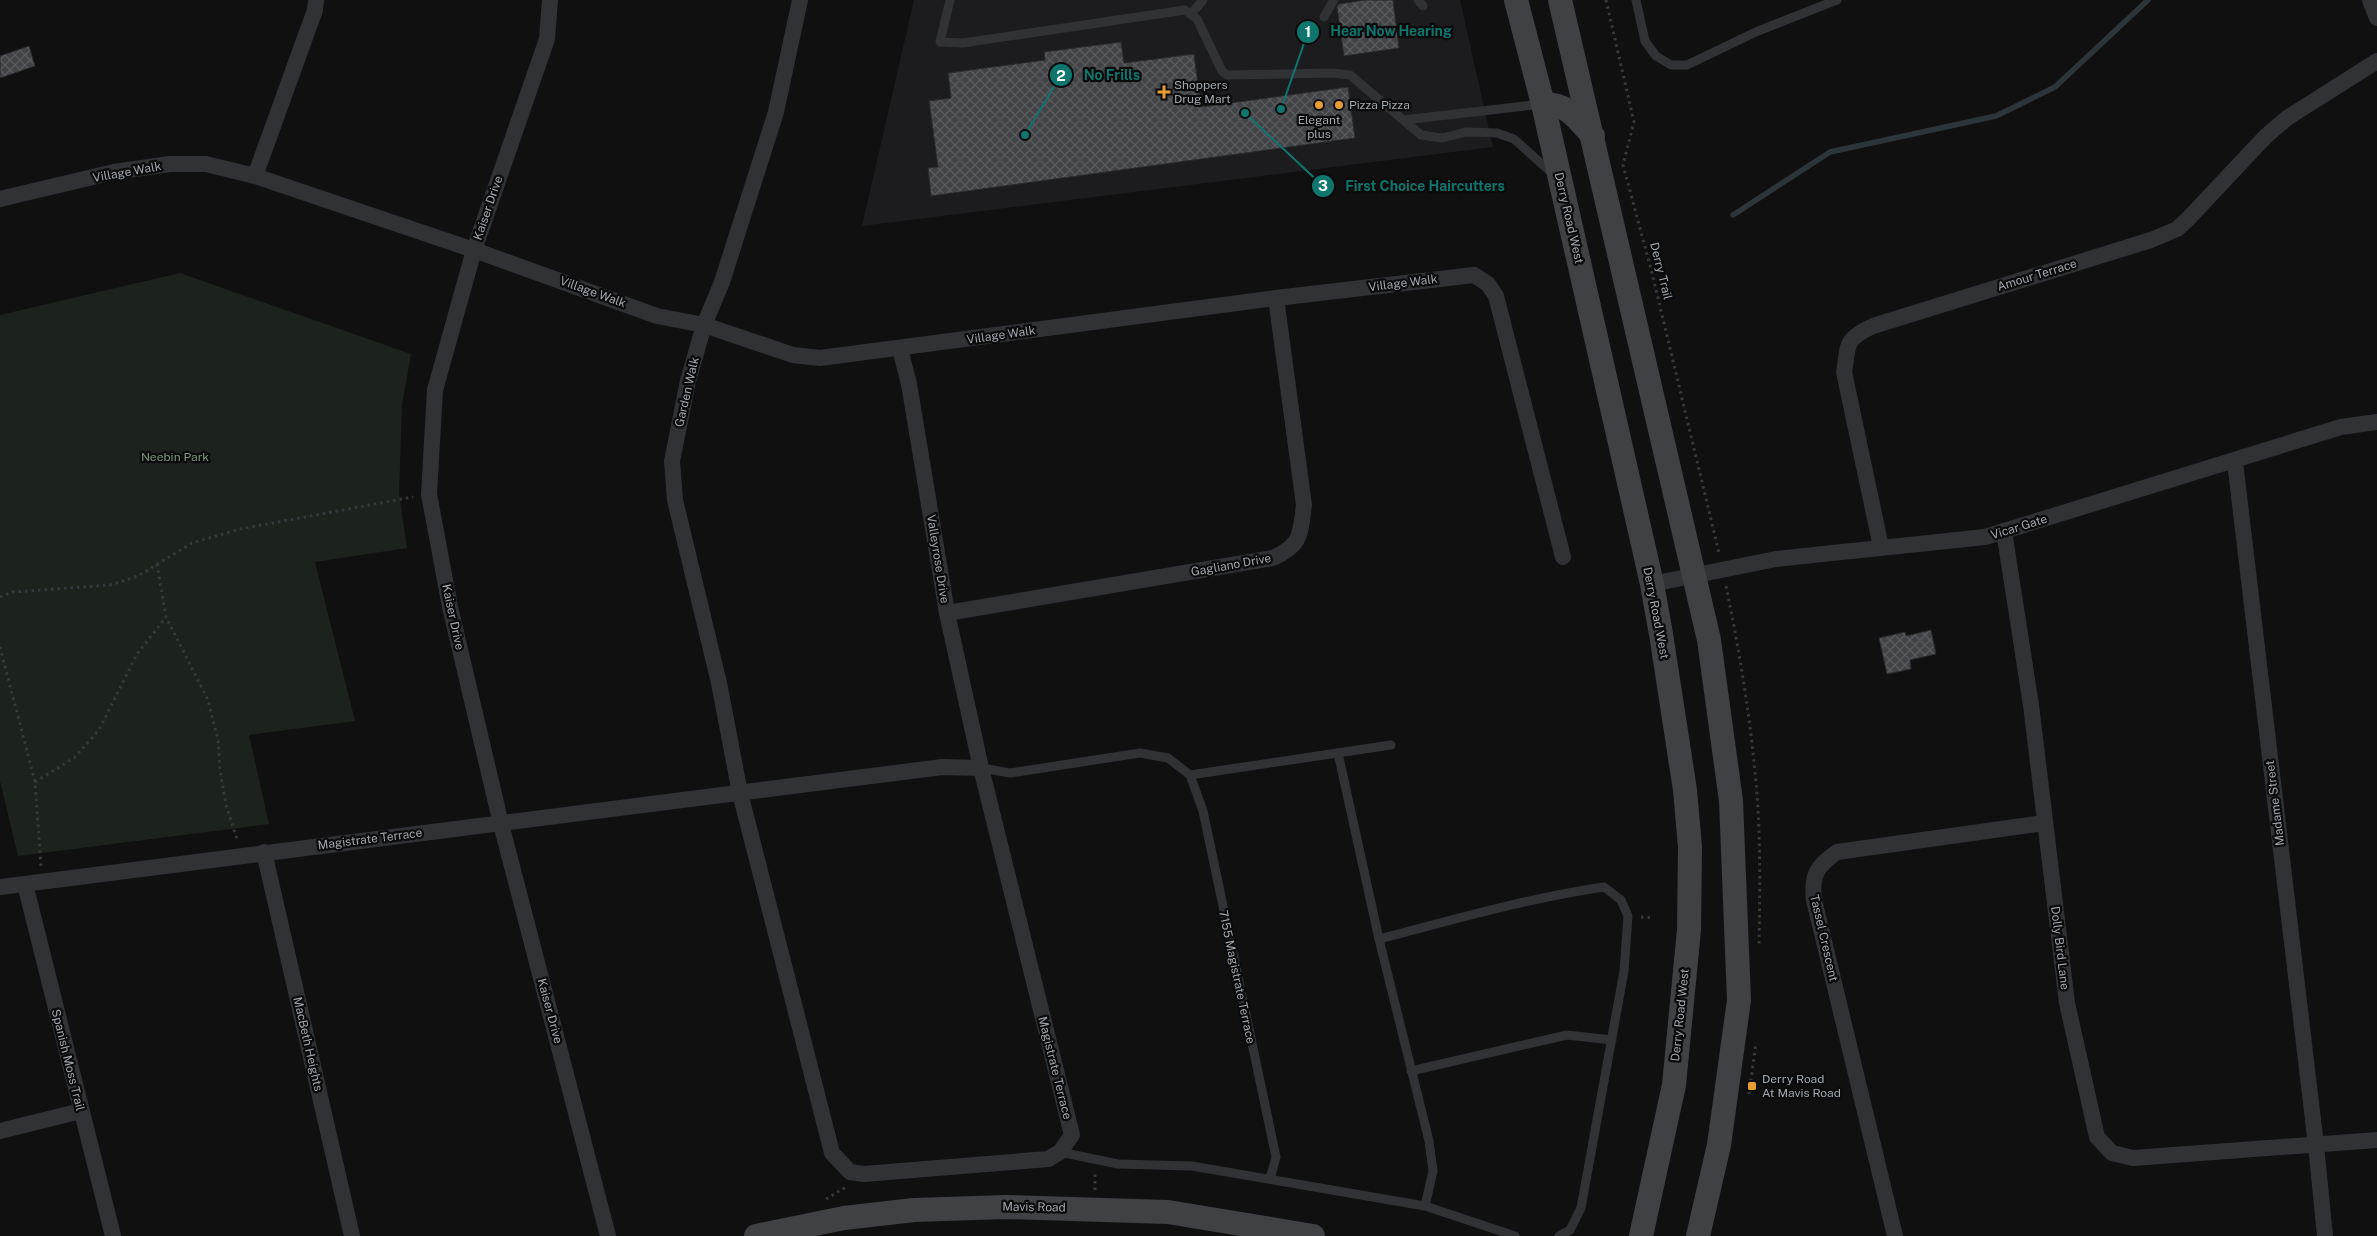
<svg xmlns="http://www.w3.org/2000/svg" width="2377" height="1236" font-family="'Public Sans',sans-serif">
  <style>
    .built { fill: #1c1c1e }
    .green { fill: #1c231d }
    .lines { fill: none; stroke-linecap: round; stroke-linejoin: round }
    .stream { stroke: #2c353a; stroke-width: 5.5 }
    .building { fill: url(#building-cross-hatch); stroke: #2a2a2d }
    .path { stroke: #37393d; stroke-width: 3; stroke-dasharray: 2.5 4; stroke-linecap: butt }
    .lane { stroke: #313236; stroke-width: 9 }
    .street { stroke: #313236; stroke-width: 16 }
    .secondary { stroke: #3f4145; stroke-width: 24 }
    .poi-dot { fill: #e69e32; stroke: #0b0b0c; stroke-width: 2 }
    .labels { text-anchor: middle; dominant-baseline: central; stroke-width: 4.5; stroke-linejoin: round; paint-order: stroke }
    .poi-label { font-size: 12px; fill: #a1a7b1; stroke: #0b0b0c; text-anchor: start }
    .street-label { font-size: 12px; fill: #a1a7b1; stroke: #0b0b0c }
    .park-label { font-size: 12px; fill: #799b79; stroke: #0b0b0c }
    .leader { fill: none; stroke: #0f766e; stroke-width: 2 }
    .callout-dot { fill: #0f766e; stroke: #0b0b0c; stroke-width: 2 }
    .mark-label { font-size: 15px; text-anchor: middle; font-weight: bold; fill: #fff }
    .callout-label { font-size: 14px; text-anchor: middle; font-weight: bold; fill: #0f766e; stroke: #0b0b0c; stroke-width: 4.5; stroke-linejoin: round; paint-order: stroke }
  </style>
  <defs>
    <pattern id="building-cross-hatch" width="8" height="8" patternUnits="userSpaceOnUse" patternTransform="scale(1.25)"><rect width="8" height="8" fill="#414347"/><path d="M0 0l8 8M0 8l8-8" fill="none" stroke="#595b5f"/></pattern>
  </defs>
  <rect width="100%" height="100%" fill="#101011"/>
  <path class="built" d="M914,0H1460L1493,147L862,226Z"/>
  <path class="green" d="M180,273L411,354L402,405L399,493L407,548L315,562L355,721L249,735L269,824L18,856L0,781V315Z"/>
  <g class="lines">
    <path class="stream" d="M1733,215L1830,152L1996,116L2055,87L2148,0"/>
  </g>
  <g class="building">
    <path d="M1365,0H1393L1399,48L1344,56L1337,7L1339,4Z"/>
    <path d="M1121,42L1124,63L1194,54L1201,107L1348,87L1355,138L931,196L928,168L938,167L929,101L951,98L948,73L1045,60L1044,52Z"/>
    <path d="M29,46L35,66L0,78V56Z"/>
    <path d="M1931,630L1936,654L1910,660L1911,669L1887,674L1879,638L1905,632L1906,636Z"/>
  </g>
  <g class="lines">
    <g class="path">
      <path d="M1606,0L1634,122L1623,165L1652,273L1719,553"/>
      <path d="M157,564L166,617L208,700L218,740L220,770L226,805L237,839"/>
      <path d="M1726,586C1738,644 1748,703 1754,762C1761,823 1760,884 1759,945"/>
      <path d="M0,597L13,592L110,585L138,576L192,543L240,529L413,497"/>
      <path d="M0,647L35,782L41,866"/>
      <path d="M35,782L74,758L99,730L137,654L166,617"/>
      <path d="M1641,917L1654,918"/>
      <path d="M1749,1094L1756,1043"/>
      <path d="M1095,1190V1171"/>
      <path d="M826,1199L846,1187"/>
    </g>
    <g class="lane">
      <path d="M950,0L940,42L963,43L1185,10L1197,19L1222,71L1227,75L1332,73L1350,75L1421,135L1442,138L1466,132L1497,133L1514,139L1554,175"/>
      <path d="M1418,0L1423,6"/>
      <path d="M1636,0L1645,41L1656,56L1671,65H1687L1758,31L1837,0"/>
      <path d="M1191,14L1203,0"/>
      <path d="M1324,17L1334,0"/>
      <path d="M1404,120L1542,104"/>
      <path d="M1338,753L1379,939L1429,1141L1433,1171L1425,1206"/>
      <path d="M981,768L1010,773L1140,753L1168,758L1190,775L1203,811L1276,1157L1270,1179"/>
      <path d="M1190,775L1391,745"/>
      <path d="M1379,939C1453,920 1528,898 1604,887L1621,900L1628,916L1624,971L1581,1208L1570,1230L1559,1236"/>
      <path d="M1411,1071L1567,1035L1612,1040"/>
      <path d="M1060,1152L1118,1164L1192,1166L1425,1206L1515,1236"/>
    </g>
    <g class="street">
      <path d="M550,0L547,39L474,250L435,390L429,494L450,607L501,824L608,1236"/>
      <path d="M800,0L776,112L722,282L704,325L688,381L672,461L675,500L719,683L740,793L832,1153L850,1172L864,1174L1048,1159L1060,1152L1072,1135L981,768L947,613L909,384L900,349"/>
      <path d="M2370,0L2377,18"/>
      <path d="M255,176L315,10L316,0"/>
      <path d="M0,199L114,172L170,164H206L255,176L474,250L657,316L704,325L793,355L820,358L1276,298L1474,275L1488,284L1496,296L1563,557"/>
      <path d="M2235,462L2316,1145L2325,1236"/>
      <path d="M2004,531L2031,705L2067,1003L2097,1137L2112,1153L2133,1158L2377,1140"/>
      <path d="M1881,547L1844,372C1849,345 1843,340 1873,326L2151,240L2177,229L2187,220L2266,136L2287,118L2377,61"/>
      <path d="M1652,584L1776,559L1985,537L2341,427L2377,422"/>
      <path d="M947,613L1273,558C1302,545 1300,534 1304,505L1276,298"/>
      <path d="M264,852L352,1236"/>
      <path d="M25,884L113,1236"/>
      <path d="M0,887L942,767L981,768"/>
      <path d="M0,1131L81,1111"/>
      <path d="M1895,1236L1814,900C1811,875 1817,866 1837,852L2044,823"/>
    </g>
    <g class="secondary">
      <path d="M1516,0L1543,104L1652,584L1661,634L1685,790L1690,847L1689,930L1674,1085L1641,1236"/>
      <path d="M1560,0L1709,640L1731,801L1739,1000L1719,1145L1698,1236"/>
      <path d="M1543,104C1569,104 1576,118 1593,136"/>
      <path d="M756,1236L844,1218L914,1210L1006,1207L1168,1212L1313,1236"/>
    </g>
  </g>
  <g class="poi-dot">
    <path d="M1161.5 84.5h5v5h5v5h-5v5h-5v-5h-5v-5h5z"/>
    <circle cx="1319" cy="105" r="5"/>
    <circle cx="1339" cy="105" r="5"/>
    <rect x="1747" y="1081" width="10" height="10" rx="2.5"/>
  </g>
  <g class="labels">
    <g class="poi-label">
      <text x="1174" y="85">Shoppers<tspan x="1174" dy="14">Drug Mart</tspan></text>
      <text x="1349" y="105">Pizza Pizza</text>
      <text x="1319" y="120" text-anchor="middle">Elegant<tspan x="1319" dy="14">plus</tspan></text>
      <text x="1762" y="1079">Derry Road<tspan x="1762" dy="14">At Mavis Road</tspan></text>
    </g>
    <g class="street-label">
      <text transform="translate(127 172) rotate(-10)">Village Walk</text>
      <text transform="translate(488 208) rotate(-71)">Kaiser Drive</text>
      <text transform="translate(1569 218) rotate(77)">Derry Road West</text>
      <text transform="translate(1661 271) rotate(76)">Derry Trail</text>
      <text transform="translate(2037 275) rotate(-17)">Amour Terrace</text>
      <text transform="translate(1403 283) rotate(-7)">Village Walk</text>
      <text transform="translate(593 292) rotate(20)">Village Walk</text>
      <text transform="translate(1001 335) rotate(-8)">Village Walk</text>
      <text transform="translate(687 392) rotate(-77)">Garden Walk</text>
      <text transform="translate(2019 527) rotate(-17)">Vicar Gate</text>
      <text transform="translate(938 559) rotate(81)">Valleyrose Drive</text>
      <text transform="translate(1231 565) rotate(-10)">Gagliano Drive</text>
      <text transform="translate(1656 613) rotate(79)">Derry Road West</text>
      <text transform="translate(453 617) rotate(78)">Kaiser Drive</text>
      <text transform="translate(2275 803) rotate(-97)">Madame Street</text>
      <text transform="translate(370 839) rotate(-7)">Magistrate Terrace</text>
      <text transform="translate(1824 938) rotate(77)">Tassel Crescent</text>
      <text transform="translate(2060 948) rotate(83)">Dolly Bird Lane</text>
      <text transform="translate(1237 977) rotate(78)">7155 Magistrate Terrace</text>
      <text transform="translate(550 1011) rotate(75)">Kaiser Drive</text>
      <text transform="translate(1680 1015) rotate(-84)">Derry Road West</text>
      <text transform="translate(308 1044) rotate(77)">MacBeth Heights</text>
      <text transform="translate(68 1060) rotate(76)">Spanish Moss Trail</text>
      <text transform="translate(1055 1068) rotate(76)">Magistrate Terrace</text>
      <text transform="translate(1034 1207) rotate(1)">Mavis Road</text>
    </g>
    <g class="park-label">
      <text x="175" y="457">Neebin Park</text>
    </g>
  </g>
  <path class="leader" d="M1281 109L1308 32M1025 135L1061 75M1245 113L1323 186"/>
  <g class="callout-dot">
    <circle cx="1281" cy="109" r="5"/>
    <circle cx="1025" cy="135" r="5"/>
    <circle cx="1245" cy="113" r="5"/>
    <circle cx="1308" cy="32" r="12"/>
    <circle cx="1061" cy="75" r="12"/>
    <circle cx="1323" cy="186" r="12"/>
  </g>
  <g class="mark-label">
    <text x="1308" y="37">1</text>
    <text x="1061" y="81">2</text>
    <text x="1323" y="191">3</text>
  </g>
  <g class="callout-label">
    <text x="1391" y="36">Hear Now Hearing</text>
    <text x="1112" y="80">No Frills</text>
    <text x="1425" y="191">First Choice Haircutters</text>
  </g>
</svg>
